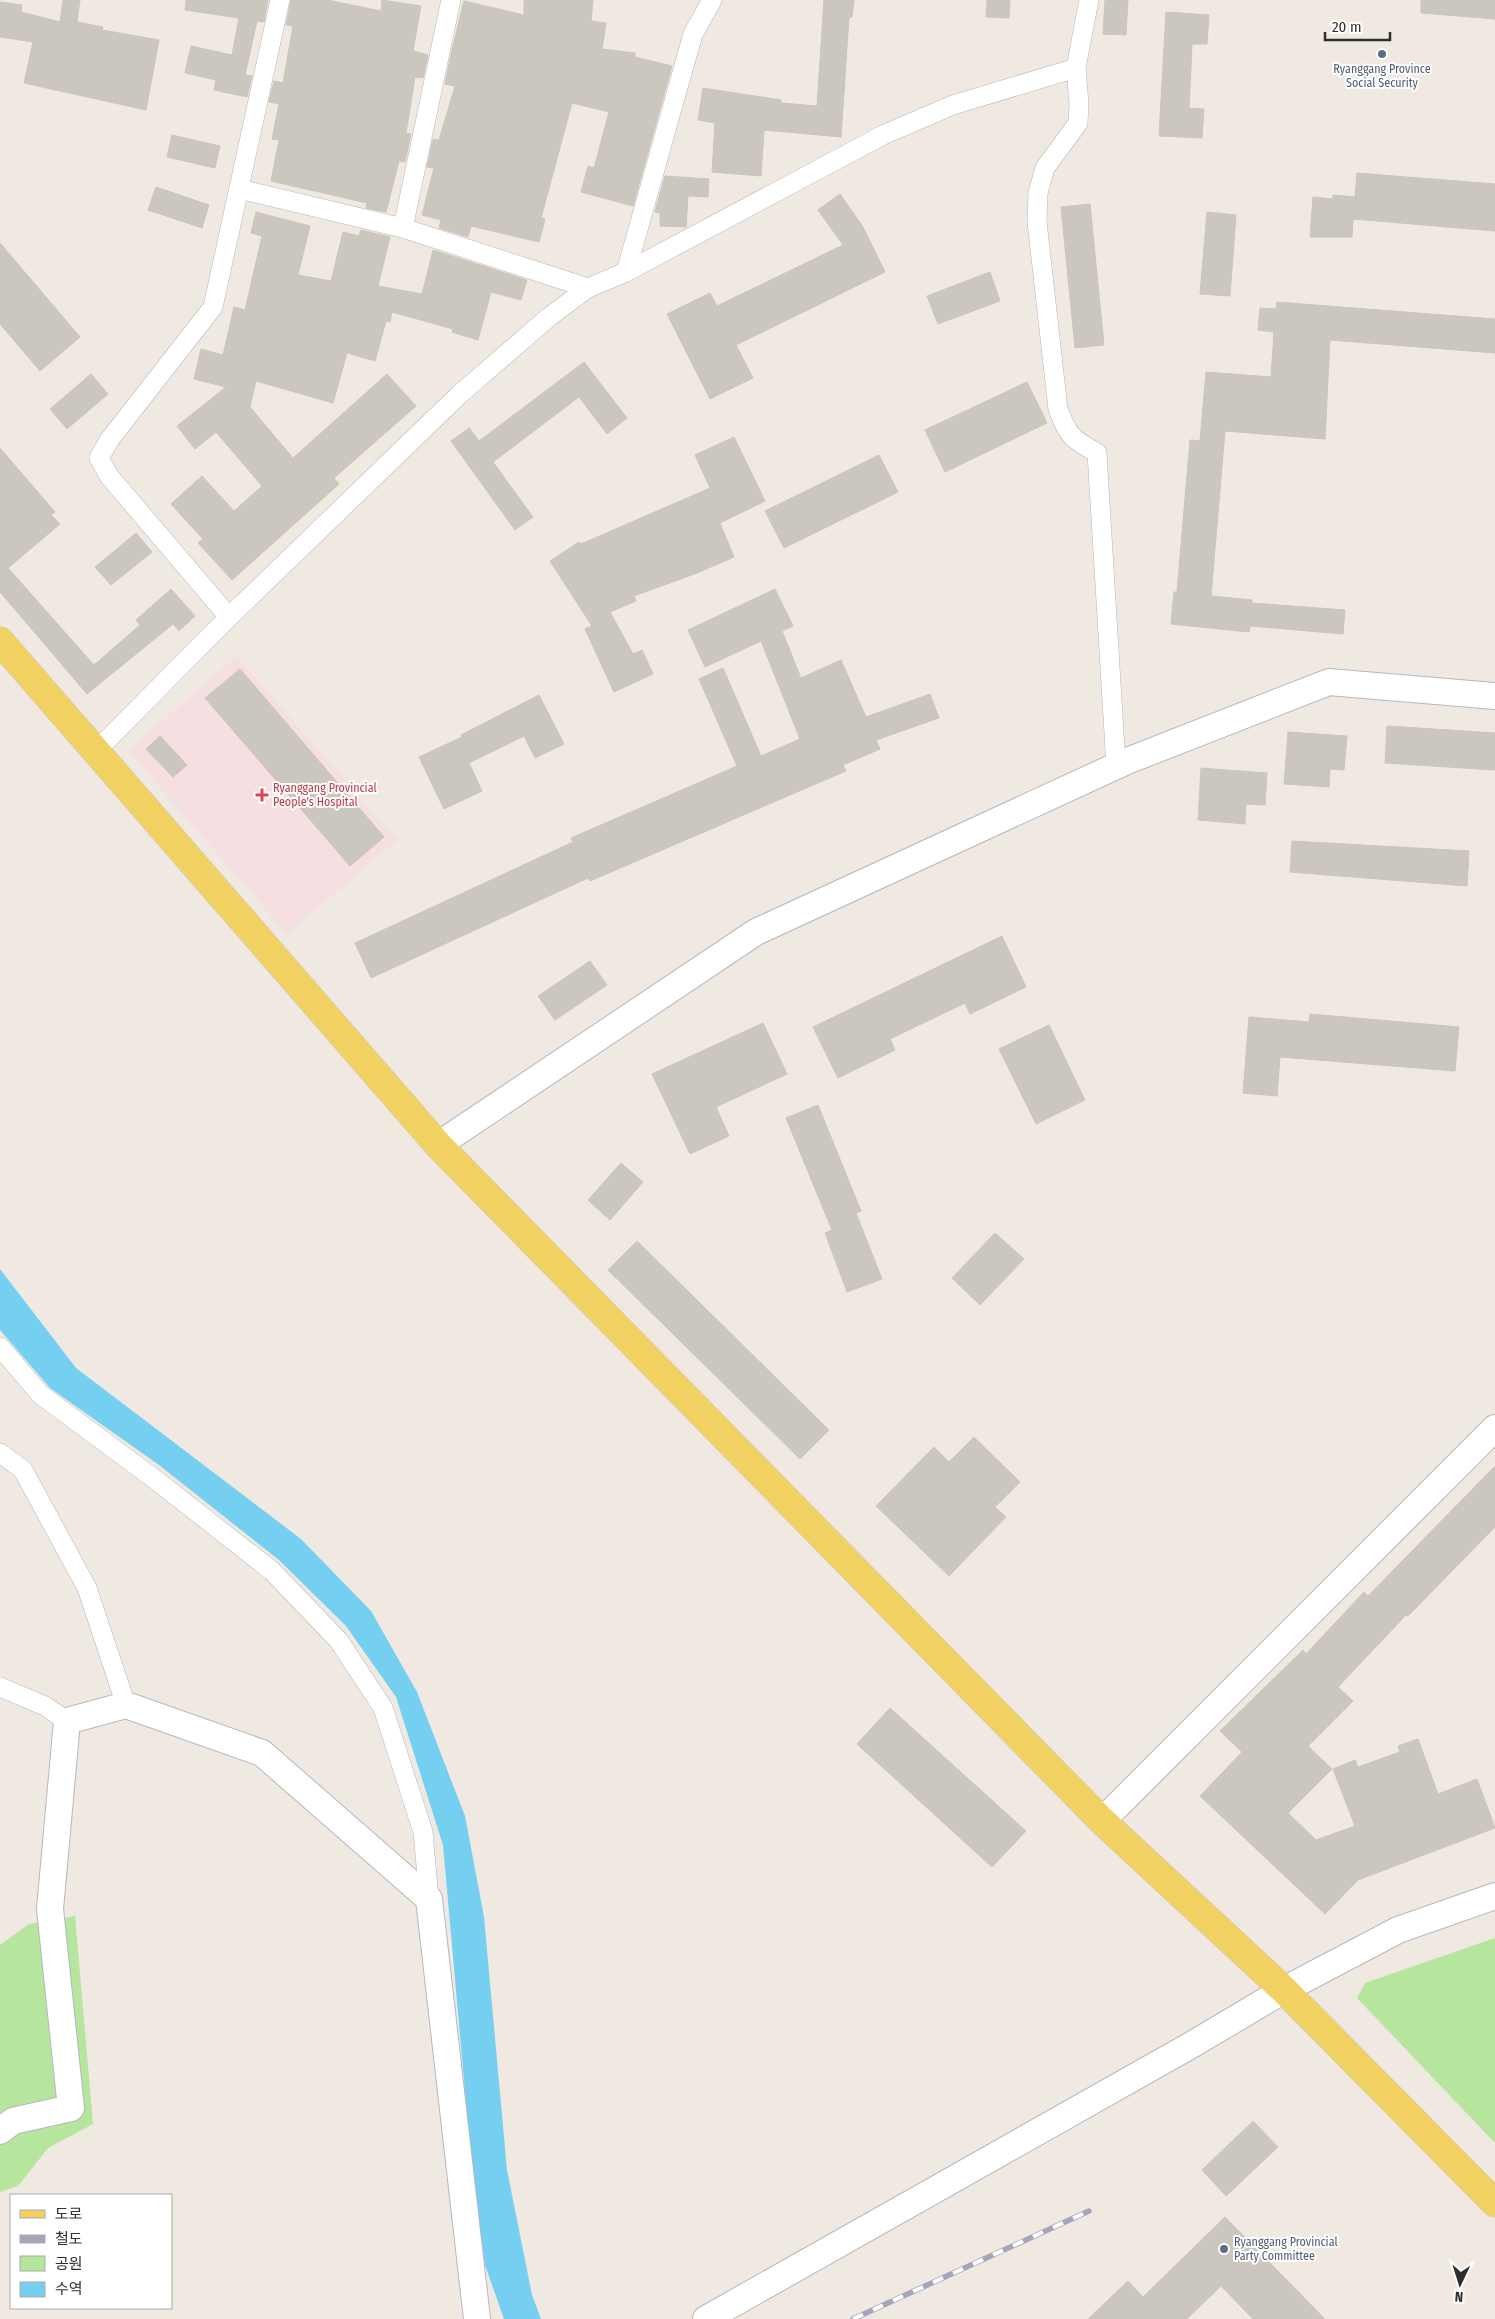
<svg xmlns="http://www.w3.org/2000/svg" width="1495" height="2319" font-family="'Fira Sans Condensed','Noto Sans KR',sans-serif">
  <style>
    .medical { fill: #f5dfe0 }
    .green { fill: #b6e59e }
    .water { fill: #75cff0 }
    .building { fill: #cbc7bf; stroke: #cbc5ba }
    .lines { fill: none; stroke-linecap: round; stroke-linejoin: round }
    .street-casing { stroke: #b4b7c1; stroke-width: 20 }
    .secondary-casing { stroke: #b4b7c1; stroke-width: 28 }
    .primary-casing { stroke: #c9c9c9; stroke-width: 29 }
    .street { stroke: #fff; stroke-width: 19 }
    .secondary { stroke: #fff; stroke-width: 26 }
    .primary { stroke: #f2d163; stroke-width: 28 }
    .rail-casing { stroke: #a3a6b8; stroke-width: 5.5 }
    .rail { stroke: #fff; stroke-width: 4; stroke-dasharray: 11; stroke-linecap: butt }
    .service-dot { fill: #5c6f8a; stroke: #fff; stroke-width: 2 }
    .health-dot { fill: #e0444e; stroke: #fff; stroke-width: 2 }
    .labels { text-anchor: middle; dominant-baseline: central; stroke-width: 4; stroke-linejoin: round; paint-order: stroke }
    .service-label { font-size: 12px; fill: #4e5e75; stroke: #fff }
    .health-label { font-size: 12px; fill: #be3a42; stroke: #fff; text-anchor: start }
  </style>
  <rect width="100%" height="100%" fill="#efe9e1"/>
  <path class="medical" d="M237,656L397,840L287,934L128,751Z"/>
  <g class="green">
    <path d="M75,1916L93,2124L48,2148L18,2186L0,2192V1945L29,1924Z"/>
    <path d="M1495,1938V2143L1357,1998L1365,1983Z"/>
  </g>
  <path class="water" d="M0,1269L76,1368L301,1539L371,1611L417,1692L465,1816L484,1917L507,2170L532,2295L541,2319H504L485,2265L471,2158L443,1845L396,1697L346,1626L279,1560L159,1465L50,1388L0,1330Z"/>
  <g class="building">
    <path d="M63,0H80L77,22L103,27L102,30L159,40L146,110L24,83L33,42L0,37V2L22,5L21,12L60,22Z"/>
    <path d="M186,0H268L264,22L257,21L245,75L252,76L247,97L214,90L216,80L185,73L191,46L232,55L239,18L185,10Z"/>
    <path d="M291,0H327L381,11L382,0L421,6L413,51L428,55L423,78L415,77L406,133L411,134L405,162L399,161L386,212L366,208L367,203L271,181L279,140L272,139L279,104L269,102L274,81L283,83L293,26L286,25Z"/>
    <path d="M524,0H593L591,21L606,23L602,49L635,53V57L672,66L633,206L581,192L588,166L594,168L609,112L572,103L541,218L545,219L539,242L471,226L468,237L439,228L441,220L422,215L434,168L427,167L433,139L439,140L455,86L445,84L452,50L464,1L524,15Z"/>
    <path d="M824,0H854L852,17H849L841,137L764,130L761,176L712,172L715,123L698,120L703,88L781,100V103L817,106Z"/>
    <path d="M987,0H1010L1009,18L986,17Z"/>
    <path d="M1105,0H1128L1126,35L1103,34Z"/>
    <path d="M1421,0H1495V19L1421,13Z"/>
    <path d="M1166,12L1209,15L1207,44H1192L1190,89L1189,108L1204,109L1202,138L1159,136Z"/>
    <path d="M172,135L220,146L215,168L167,157Z"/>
    <path d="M1357,173L1495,184V231L1353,219L1352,237H1310L1313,197L1333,199V195L1355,197Z"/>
    <path d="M665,176L709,179L708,197L688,196L686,227L660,226V213L655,212Z"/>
    <path d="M156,187L209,205L202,228L148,210Z"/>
    <path d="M840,194L863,227L885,272L736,345L753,378L710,399L667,314L710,293L717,306L843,245L818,210Z"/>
    <path d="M1090,204L1104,345L1075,348L1061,207Z"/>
    <path d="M256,212L310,226L298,275L331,281L343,232L359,236L361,230L390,237L378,286L422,294L433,250L527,280L521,300L491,292L478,340L452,332L453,329L392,312L390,322L386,321L375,361L347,353L333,403L256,381L250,407L293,458L387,374L416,406L334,478L339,484L232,580L198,543L203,539L171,504L202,476L234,511L262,486L216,432L195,449L177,426L226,387L194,379L201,349L223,355L234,307L245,310L262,236L251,233Z"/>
    <path d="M1207,212L1236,215L1230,296L1200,294Z"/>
    <path d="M0,243L80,337L40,371L0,324Z"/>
    <path d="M990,272L1000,301L938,324L927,296Z"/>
    <path d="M1277,302L1495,319V353L1330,340L1325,439L1225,431L1211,596L1252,600V603L1345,610L1343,634L1250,626L1249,632L1171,624L1174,592H1177L1190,440L1200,441L1206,372L1271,377L1274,332L1258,330L1260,308L1276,309Z"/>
    <path d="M584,362L627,418L607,434L579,397L493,462L533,517L515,530L451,441L469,428L479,441Z"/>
    <path d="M91,374L108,394L67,429L50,409Z"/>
    <path d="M1027,382L1047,423L945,472L925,430Z"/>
    <path d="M734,437L765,501L720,523L734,557L697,573L634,596L636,601L610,612L633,654L642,650L653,674L614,692L585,629L592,626L550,561L579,542L581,544L710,488L695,455Z"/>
    <path d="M0,448L55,512L51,515L60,524L8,568L94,665L140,625L136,620L171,589L195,616L179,631L173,624L87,694L0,592Z"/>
    <path d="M879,455L898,492L784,548L765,511Z"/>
    <path d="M136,533L152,552L111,585L95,567Z"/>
    <path d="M775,589L793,626L782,631L801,678L841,660L866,717L930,694L939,718L876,740L880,749L843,765L846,771L590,881L588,878L371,978L355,943L573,842L571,838L737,766L699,679L723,668L761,756L800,739L761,641L705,667L688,630Z"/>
    <path d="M240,669L384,837L350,866L205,698Z"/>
    <path d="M539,695L564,744L535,758L524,736L469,763L482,791L444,809L419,757L462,737L461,735Z"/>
    <path d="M1387,726L1495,733V770L1385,763Z"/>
    <path d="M1288,732L1347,736L1344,770L1330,769L1329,787L1284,784Z"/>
    <path d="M160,736L187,765L173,777L146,749Z"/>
    <path d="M1201,768L1267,773L1265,805L1246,804L1245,824L1198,820Z"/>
    <path d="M1292,841L1469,851L1467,886L1290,872Z"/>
    <path d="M1002,936L1026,987L970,1014L965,1003L890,1039L895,1050L838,1078L813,1027Z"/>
    <path d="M590,961L607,985L555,1020L538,996Z"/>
    <path d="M1310,1014L1459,1027L1455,1071L1280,1057L1277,1096L1243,1093L1249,1017L1309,1022Z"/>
    <path d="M763,1023L787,1074L716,1107L729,1136L690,1154L652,1074Z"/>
    <path d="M1049,1025L1085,1100L1036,1124L999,1049Z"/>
    <path d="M818,1105L861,1211L856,1213L882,1279L847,1292L825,1233L832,1230L786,1118Z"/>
    <path d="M621,1163L643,1182L610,1220L588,1200Z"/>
    <path d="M995,1233L1024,1259L980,1305L952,1278Z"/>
    <path d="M637,1241L829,1430L800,1459L608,1270Z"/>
    <path d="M974,1437L1020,1482L995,1507L1006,1517L949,1576L876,1506L934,1447L949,1462Z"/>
    <path d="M1495,1466V1527L1408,1616L1406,1615L1338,1687L1353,1701L1308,1746L1332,1769L1288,1813L1316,1840L1355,1826L1333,1769L1355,1760L1358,1767L1400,1752L1398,1746L1418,1739L1438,1794L1477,1779L1495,1828L1358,1880L1325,1914L1200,1796L1242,1752L1220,1731L1303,1650L1306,1654L1364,1592L1368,1596Z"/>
    <path d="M890,1708L1026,1831L992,1867L857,1744Z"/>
    <path d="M1253,2121L1278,2147L1226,2196L1202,2170Z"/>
    <path d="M1225,2217L1325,2319H1253L1221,2286L1187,2319H1088L1128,2281L1143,2297Z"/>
  </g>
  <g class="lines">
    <defs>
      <g id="street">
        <path d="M1076,68L1079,104L1078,123L1045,168L1038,193L1037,222L1058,409C1068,436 1072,439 1097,453L1116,766"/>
        <path d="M239,189L403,228L588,288"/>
        <path d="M403,228L451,0"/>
        <path d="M626,272L693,34L712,0"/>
        <path d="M229,617L109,476L99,458L110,439L213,307L280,0"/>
        <path d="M96,751L229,617L460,394L549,317L588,288L626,272L883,135L953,105L1076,68L1089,0"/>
        <path d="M0,1347L41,1395L152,1477L272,1571L339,1641L383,1708L423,1832L429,1899"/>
        <path d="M0,1453L23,1470L87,1588L126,1705"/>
        <path d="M0,1687L45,1706L67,1721"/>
      </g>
      <g id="secondary">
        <path d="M438,1145L756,932L1127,761L1329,682L1495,696"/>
        <path d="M1102,1821L1495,1428"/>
        <path d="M0,2131L13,2121L71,2108L50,1909L67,1721L126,1705L262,1753L429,1899L477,2319"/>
        <path d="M706,2319L1193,2044L1284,1990L1398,1930L1495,1896"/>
      </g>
      <path id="primary" d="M0,641L438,1145L1102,1821L1284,1990L1495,2203"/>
    </defs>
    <use href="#street" class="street-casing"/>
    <use href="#secondary" class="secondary-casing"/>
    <use href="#primary" class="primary-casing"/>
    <use href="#street" class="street"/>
    <use href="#secondary" class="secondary"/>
    <use href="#primary" class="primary"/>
    <defs>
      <path id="rail" d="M853,2319L1089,2211"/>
    </defs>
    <use href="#rail" class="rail-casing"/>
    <use href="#rail" class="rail"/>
  </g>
  <g class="service-dot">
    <circle cx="1382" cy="54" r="5"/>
    <circle cx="1224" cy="2249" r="5"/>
  </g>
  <path class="health-dot" d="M259.5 787.5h5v5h5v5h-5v5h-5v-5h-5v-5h5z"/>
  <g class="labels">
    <g class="service-label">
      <text x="1382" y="69">Ryanggang Province<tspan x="1382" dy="14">Social Security</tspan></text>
      <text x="1234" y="2242" text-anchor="start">Ryanggang Provincial<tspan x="1234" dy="14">Party Committee</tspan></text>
    </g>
    <g class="health-label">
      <text x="273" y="788">Ryanggang Provincial<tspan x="273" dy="14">People's Hospital</tspan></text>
    </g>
  </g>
  <rect x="10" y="2194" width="162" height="115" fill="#ffffff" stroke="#ababab"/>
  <rect x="20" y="2210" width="25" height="8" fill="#f2d163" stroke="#ababab"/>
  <text x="55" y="2219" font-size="15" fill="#2e2e2e">도로</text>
  <rect x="20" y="2235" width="25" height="8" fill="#a3a6b8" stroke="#ababab"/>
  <text x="55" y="2244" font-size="15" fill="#2e2e2e">철도</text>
  <rect x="20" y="2256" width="25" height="15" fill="#b6e59e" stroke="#ababab"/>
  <text x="55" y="2269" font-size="15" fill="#2e2e2e">공원</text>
  <rect x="20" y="2282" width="25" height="15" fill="#75cff0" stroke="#ababab"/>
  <text x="55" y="2294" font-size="15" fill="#2e2e2e">수역</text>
  <g transform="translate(1460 2284) rotate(184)" stroke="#ffffff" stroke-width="4" paint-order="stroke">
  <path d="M0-4L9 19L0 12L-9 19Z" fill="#2e2e2e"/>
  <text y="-8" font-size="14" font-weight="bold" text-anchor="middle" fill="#2e2e2e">N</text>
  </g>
  <path d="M1325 32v8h65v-8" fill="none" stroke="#2e2e2e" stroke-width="2.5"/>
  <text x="1332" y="32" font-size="15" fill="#2e2e2e" stroke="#ffffff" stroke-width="4" paint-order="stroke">20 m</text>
</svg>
